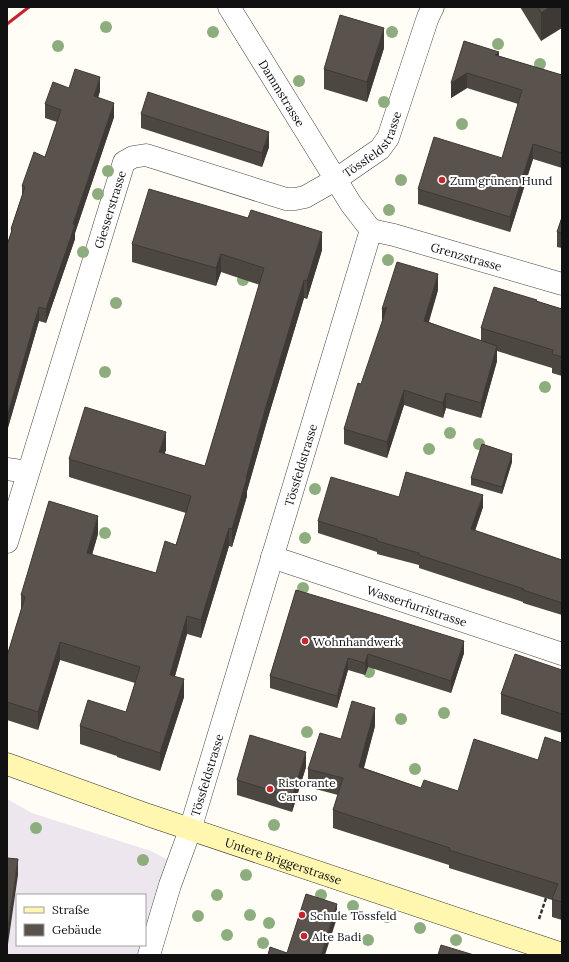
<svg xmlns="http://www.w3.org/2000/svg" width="569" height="962" font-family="Lora,serif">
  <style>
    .industrial { fill: #eee6ef; fill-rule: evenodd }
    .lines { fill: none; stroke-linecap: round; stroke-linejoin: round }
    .street-casing { stroke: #444; stroke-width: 23 }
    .secondary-casing { stroke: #333; stroke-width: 23 }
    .path { stroke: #333; stroke-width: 2.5; stroke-dasharray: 4 2; stroke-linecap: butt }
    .street { stroke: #fff; stroke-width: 22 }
    .secondary { stroke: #fff6b0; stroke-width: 22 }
    .rail { stroke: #c4262e; stroke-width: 3 }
    .tree { fill: #8dad7f }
    .wall { fill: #4d4742 }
    .shaded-wall { fill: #3f3936 }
    .building { fill: #5a524d; stroke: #3f3936 }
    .poi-dot { fill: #c4262e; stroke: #fff; stroke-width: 1.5 }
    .labels { text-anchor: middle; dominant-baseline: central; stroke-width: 4; stroke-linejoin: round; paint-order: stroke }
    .street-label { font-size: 12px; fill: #111; stroke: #fff }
    .poi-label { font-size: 12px; fill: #111; stroke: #fff; text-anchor: start }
  </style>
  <rect width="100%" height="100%" fill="#fffdf5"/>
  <path class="industrial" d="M7,799L32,813L151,851L178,865L149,955H7ZM17,895H145V945H17Z"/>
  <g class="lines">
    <defs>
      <g id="street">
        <path id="s1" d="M229,7L351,204L371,230"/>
        <path id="s2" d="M371,230L394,235L562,284"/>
        <path d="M7,469L28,472"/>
        <path id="s3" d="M7,542L124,162L133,157L146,155L286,199H295L305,197L335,180L380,149L388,138L428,17L433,7"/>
        <path id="s4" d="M272,557L562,654"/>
        <path id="s5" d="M149,955L170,885L190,830L371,230"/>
      </g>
      <g id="secondary">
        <path id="s6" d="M7,764L148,815L562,954"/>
      </g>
    </defs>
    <use href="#street" class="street-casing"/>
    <use href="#secondary" class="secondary-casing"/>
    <path class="path" d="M539,919L547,895"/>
    <use href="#street" class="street"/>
    <use href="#secondary" class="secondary"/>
    <path class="rail" d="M7,24L29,7"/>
  </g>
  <g class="tree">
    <circle cx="106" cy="27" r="6"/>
    <circle cx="213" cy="32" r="6"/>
    <circle cx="392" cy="32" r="6"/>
    <circle cx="498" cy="44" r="6"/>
    <circle cx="58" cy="46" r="6"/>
    <circle cx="540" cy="64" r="6"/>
    <circle cx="299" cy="81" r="6"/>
    <circle cx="384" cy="102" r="6"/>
    <circle cx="462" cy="124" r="6"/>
    <circle cx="108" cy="171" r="6"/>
    <circle cx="401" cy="180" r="6"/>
    <circle cx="98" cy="194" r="6"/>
    <circle cx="389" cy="210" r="6"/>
    <circle cx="83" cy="252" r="6"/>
    <circle cx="388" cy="260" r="6"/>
    <circle cx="243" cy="280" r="6"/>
    <circle cx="116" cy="303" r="6"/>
    <circle cx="105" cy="372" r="6"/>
    <circle cx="545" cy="387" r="6"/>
    <circle cx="450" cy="433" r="6"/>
    <circle cx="479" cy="444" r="6"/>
    <circle cx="429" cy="449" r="6"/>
    <circle cx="315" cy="489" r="6"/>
    <circle cx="105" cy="533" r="6"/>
    <circle cx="305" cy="538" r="6"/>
    <circle cx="303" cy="588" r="6"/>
    <circle cx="369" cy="672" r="6"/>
    <circle cx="444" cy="713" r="6"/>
    <circle cx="401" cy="719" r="6"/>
    <circle cx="307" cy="732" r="6"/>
    <circle cx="415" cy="769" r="6"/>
    <circle cx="274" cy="825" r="6"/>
    <circle cx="36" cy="828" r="6"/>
    <circle cx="143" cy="860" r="6"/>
    <circle cx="246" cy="875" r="6"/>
    <circle cx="217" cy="895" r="6"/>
    <circle cx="321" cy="895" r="6"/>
    <circle cx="353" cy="906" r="6"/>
    <circle cx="250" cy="915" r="6"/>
    <circle cx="198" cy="916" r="6"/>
    <circle cx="387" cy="917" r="6"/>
    <circle cx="269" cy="923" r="6"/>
    <circle cx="420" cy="928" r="6"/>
    <circle cx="227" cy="935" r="6"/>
    <circle cx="368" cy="940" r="6"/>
    <circle cx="456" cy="940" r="6"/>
    <circle cx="263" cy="943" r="6"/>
  </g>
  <g class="wall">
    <path d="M520,7H562L541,41Z"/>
    <path d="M464,41L499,56L562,75V168L533,159L510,232L418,204V189L502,158L518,104L467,88L451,98Z"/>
    <path d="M384,48L367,102L324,89V69Z"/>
    <path d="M69,88L100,91L98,98L114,117L75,233V239L46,323L39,321L7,431V245L11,234V229L22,195V186L45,157L57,122L45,118V104Z"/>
    <path d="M141,114L269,147L262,167L141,128Z"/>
    <path d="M562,217V248L557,247V232Z"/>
    <path d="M132,244L322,250L307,299L304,298L267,421L247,491V496L232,547L229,546L201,638L187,634L175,676L184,697L160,771L117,757V756L80,744V726L126,712L135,683L60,660L38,730L7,720V656L21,610V595L98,534L92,555L156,573L176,545L186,513L69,477V459L166,450L164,454L205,466L260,285L221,272L216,286L132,262Z"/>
    <path d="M438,290L429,322L481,341V328L537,301L562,309V376L552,373V368L497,351V361L481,418L446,408L443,418L404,405L387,458L344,444V429Z"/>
    <path d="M512,462L502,494L471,485V478Z"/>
    <path d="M399,497L483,507L475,531L562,560V615L523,603V602L419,568V565L377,554V552L318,533V521Z"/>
    <path d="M296,590L464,653L451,693L368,667L365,675L348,670L337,708L270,688V676Z"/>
    <path d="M562,670V733L501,714V694Z"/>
    <path d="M375,726L364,768L421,788L458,791L538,760L562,743V920L552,917V900L449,868V865L333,828V810L338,795L308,787V769L341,739Z"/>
    <path d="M306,767L292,812L237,795V780Z"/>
  </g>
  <g class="shaded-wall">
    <path d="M550,7H562V28L541,41V13Z"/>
    <path d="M384,28V48L367,102V82Z"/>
    <path d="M499,52V67L495,55Z"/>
    <path d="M467,73V88L451,98V83Z"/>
    <path d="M100,77V91L94,110V96Z"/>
    <path d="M114,103V117L75,233V239L46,323V309L73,224Z"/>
    <path d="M269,132V147L262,167V153Z"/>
    <path d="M533,144V159L510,232V217Z"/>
    <path d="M322,232V250L307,299V281Z"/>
    <path d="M221,254V272L216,286V268Z"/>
    <path d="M438,274V290L424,336V321Z"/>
    <path d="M304,280V298L267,421L247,491V496L232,547V529L246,478L267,403Z"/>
    <path d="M39,307V321L7,431V417Z"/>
    <path d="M387,307L382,325V309Z"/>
    <path d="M497,346V361L481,418V403Z"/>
    <path d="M404,390V405L387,458V442Z"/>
    <path d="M446,393V408L443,418V403Z"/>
    <path d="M166,432V450L159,470V452Z"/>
    <path d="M512,454V462L502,494V487Z"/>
    <path d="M483,495V507L471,542V529Z"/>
    <path d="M98,516V534L87,571V553Z"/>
    <path d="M229,528V546L201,638V620Z"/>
    <path d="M187,616V634L170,693V675Z"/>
    <path d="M464,641V653L451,693V681Z"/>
    <path d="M60,642V660L38,730V712Z"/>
    <path d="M368,654V667L365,675V663Z"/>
    <path d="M348,658V670L337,708V696Z"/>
    <path d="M184,679V697L160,771V753Z"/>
    <path d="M375,708V726L359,785V767Z"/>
    <path d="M306,752V767L292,812V797Z"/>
    <path d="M18,859V875L7,951V935Z"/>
    <path d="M337,904V918L325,955H321Z"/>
  </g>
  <g class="building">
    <path d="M538,7H550L541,13Z"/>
    <path d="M340,15L384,28L367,82L324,69Z"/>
    <path d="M464,41L499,52L495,55L562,75V153L533,144L510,217L418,189L434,137L502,158L522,90L467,73L451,83Z"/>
    <path d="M75,69L100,77L94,96L114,103L73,224L75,225L46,309L39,307L7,417V245L12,230L11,229L25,187L22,186L34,152L45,157L61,110L45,104L53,82L69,88Z"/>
    <path d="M148,92L269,132L262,153L141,114Z"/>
    <path d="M149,189L248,218L251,210L322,232L307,281L304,280L267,403L246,478H247L232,529L229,528L201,620L187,616L170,675L184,679L160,753L117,739V738L80,726L88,700L126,712L140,667L60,642L38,712L7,702V656L25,597L21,595L49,501L98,516L87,553L156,573L165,541L176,545L191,496L69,459L85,407L166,432L159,452L205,466L264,268L221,254L216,268L132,244Z"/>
    <path d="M562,217V233L557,232Z"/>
    <path d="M397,262L438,274L424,321L497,346L481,403L446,393L443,403L404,390L387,442L344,429L358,383L361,384L387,307L382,309Z"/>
    <path d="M494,287L537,300L536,301L562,309V357L552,354L553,350L481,328Z"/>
    <path d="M482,444L512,454L502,487L471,478Z"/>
    <path d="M406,472L483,495L471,529L562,560V603L523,590L524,589L419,555V553L377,541V539L318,521L331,477L399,497Z"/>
    <path d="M296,590L380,615L464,641L451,681L368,654L365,663L348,658L337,696L270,676Z"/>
    <path d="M515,654L562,670V714L501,694Z"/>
    <path d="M352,701L375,708L359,767L421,788L424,780L458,791L474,739L538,760L545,737L562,743V902L552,899L558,884L449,850L450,848L333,810L343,778L308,769L320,733L341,739Z"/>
    <path d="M250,735L306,752L292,797L237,780Z"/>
    <path d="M7,858L18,859L7,935Z"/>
    <path d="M306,894L337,904L321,955H268L270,947L287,953Z"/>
    <path d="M441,945L474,955H438Z"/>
  </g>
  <g class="poi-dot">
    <circle cx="442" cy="180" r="4"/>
    <circle cx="305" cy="641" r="4"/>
    <circle cx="270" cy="789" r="4"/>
    <circle cx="302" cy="915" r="4"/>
    <circle cx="304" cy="936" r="4"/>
  </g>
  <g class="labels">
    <g class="street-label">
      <text stroke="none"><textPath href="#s1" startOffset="101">Dammstrasse</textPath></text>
      <text stroke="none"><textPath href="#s3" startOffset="675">Tössfeldstrasse</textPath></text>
      <text stroke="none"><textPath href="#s3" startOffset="348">Giesserstrasse</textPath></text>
      <text stroke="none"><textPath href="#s2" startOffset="99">Grenzstrasse</textPath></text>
      <text stroke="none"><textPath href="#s5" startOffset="513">Tössfeldstrasse</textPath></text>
      <text stroke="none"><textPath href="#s4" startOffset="153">Wasserfurristrasse</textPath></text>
      <text stroke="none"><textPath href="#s5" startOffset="189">Tössfeldstrasse</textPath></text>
      <text stroke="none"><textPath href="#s6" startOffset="293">Untere Briggerstrasse</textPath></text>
    </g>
    <g class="poi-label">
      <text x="450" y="180">Zum grünen Hund</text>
      <text x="313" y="641">Wohnhandwerk</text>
      <text x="278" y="782">Ristorante<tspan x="278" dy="14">Caruso</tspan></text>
      <text x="310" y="915">Schule Tössfeld</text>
      <text x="312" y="936">Alte Badi</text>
    </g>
  </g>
  <rect width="569" height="962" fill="none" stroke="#111111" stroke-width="16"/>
  <rect x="16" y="894" width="130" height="52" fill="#ffffff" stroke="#a0a0a0"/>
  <rect x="24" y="907" width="20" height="6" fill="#fff6b0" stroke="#a0a0a0"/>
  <text x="52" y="914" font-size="12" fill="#111111">Straße</text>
  <rect x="24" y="924" width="20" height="12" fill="#5a524d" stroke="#a0a0a0"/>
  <text x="52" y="934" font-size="12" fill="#111111">Gebäude</text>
</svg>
